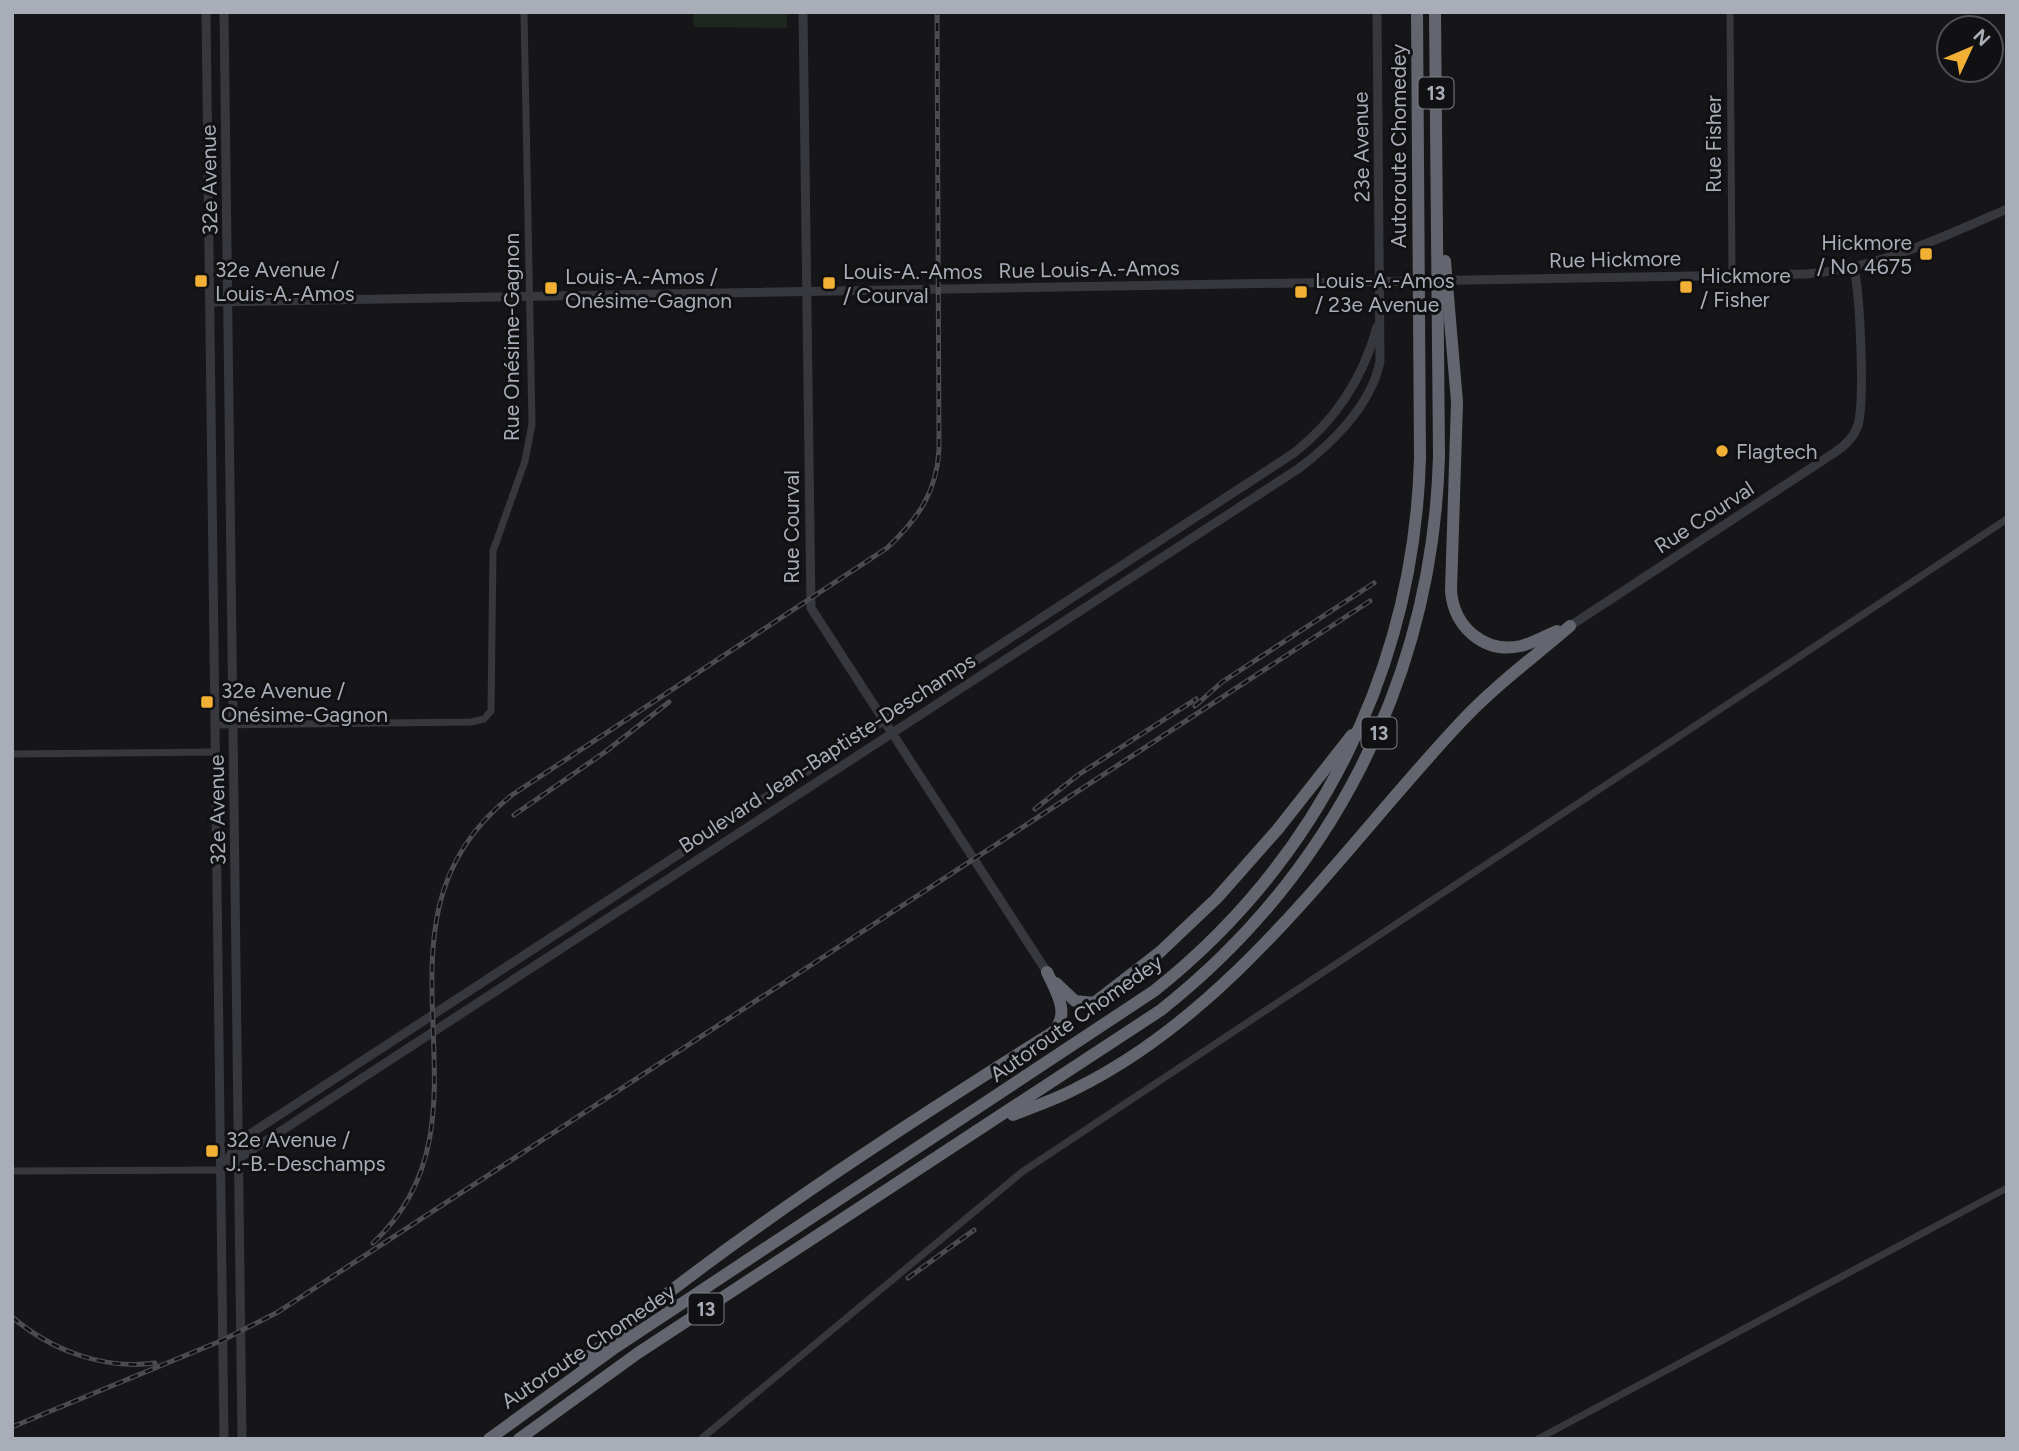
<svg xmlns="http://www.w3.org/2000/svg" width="2019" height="1451" font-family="Figtree,sans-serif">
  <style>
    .green { fill: #1e261f }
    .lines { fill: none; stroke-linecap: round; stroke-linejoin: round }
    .minor { stroke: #37383d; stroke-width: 7 }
    .tertiary { stroke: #37383d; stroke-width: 9 }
    .motorway { stroke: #63666e; stroke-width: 12 }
    .rail-casing { stroke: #4a4c52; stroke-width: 5 }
    .rail { stroke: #111113; stroke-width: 2.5; stroke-dasharray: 8; stroke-linecap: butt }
    .poi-dot { fill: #f2b134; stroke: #111113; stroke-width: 2.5 }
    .labels { text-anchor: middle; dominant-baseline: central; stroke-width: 6; stroke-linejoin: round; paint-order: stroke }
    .shield { fill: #111113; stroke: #7b7e86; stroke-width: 2 }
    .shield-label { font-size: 19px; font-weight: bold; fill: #a8adb8 }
    .street-label { font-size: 21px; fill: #a8adb8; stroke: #111113 }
    .poi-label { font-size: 21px; fill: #a8adb8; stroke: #111113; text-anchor: start }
  </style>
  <rect width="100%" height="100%" fill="#161618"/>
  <path class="green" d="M693,12H787V28L694,27Z"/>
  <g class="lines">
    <g class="minor">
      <path d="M1730,12L1732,275"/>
      <path d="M215,725L471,722L484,719L491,711L493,551L525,461L532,424L524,12"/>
      <path d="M12,754L216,752"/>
      <path d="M12,1171L221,1170"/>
      <path d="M701,1439L1022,1172L2007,519"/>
      <path d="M1538,1439L2007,1188"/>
    </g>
    <g class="tertiary">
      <path d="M206,12L224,1439"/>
      <path d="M224,12L242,1439"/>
      <path d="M803,12L811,608L1047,972"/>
      <path d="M210,302L1806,274C1877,269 1943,237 2007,209"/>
      <path d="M1570,626L1834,453C1845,446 1854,437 1858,425C1865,399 1860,296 1854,268"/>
      <path d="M224,1166L238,1142L247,1136L1294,453C1336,420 1363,378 1377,327"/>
      <path d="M221,1170L1298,469C1332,444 1372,404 1380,361L1377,12"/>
    </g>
    <g class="motorway">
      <path d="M1445,261L1457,402L1451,591C1454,627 1484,654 1521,646C1533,643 1545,636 1557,631"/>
      <path d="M1056,983L1075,1001L1094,1003L1160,952L1217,898L1278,829L1352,735"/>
      <path d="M1013,1115C1035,1106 1057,1099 1077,1088C1235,1010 1342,849 1459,724C1493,687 1533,658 1570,626"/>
      <path d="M583,1361C730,1238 891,1134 1053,1032C1071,1013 1056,992 1047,972"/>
      <path d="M489,1439L616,1347L1154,991C1319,860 1414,669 1420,458L1417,12"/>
      <path d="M519,1439L638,1353L1161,1010C1333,874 1433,676 1439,456L1435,12"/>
    </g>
    <defs>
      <g id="rail">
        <path d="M1195,706L1222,682L1374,583"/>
        <path d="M1035,809L1078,775L1196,699"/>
        <path d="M514,815L605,752L669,702"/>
        <path d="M373,1243C511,1115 348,923 512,795L887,548C918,519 937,492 939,449L937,12"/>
        <path d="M908,1278L974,1230"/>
        <path d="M12,1317C51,1350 103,1370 155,1363"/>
        <path d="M12,1427L223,1340L278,1312L1370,601"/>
      </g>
    </defs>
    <use href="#rail" class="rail-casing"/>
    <use href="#rail" class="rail"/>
  </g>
  <g class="poi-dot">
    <rect x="1919" y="247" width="14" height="14" rx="3.5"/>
    <rect x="194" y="274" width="14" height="14" rx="3.5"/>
    <rect x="822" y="276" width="14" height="14" rx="3.5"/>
    <rect x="1679" y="280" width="14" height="14" rx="3.5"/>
    <rect x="544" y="281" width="14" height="14" rx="3.5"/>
    <rect x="1294" y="285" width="14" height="14" rx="3.5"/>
    <circle cx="1722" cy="451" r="7"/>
    <rect x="200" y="695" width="14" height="14" rx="3.5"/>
    <rect x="205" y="1144" width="14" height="14" rx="3.5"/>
  </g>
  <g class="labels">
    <g class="shield">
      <rect x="1418.5" y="77.5" width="35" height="31" rx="5"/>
      <rect x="1361.5" y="717.5" width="35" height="31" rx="5"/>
      <rect x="688.5" y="1293.5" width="35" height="31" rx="5"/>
    </g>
    <g class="shield-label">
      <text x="1436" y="93">13</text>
      <text x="1379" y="733">13</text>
      <text x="706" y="1309">13</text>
    </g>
    <g class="street-label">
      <text transform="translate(1713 144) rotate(-90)">Rue Fisher</text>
      <text transform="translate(1398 146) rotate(-90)">Autoroute Chomedey</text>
      <text transform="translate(1361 147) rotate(-91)">23e Avenue</text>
      <text transform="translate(209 180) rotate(-91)">32e Avenue</text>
      <text transform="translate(1615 259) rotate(-1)">Rue Hickmore</text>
      <text transform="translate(1089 269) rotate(-1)">Rue Louis-A.-Amos</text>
      <text transform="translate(511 337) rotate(-90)">Rue Onésime-Gagnon</text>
      <text transform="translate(1704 517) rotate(-33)">Rue Courval</text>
      <text transform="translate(791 527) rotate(-90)">Rue Courval</text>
      <text transform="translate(827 753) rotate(-33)">Boulevard Jean-Baptiste-Deschamps</text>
      <text transform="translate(217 810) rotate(-91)">32e Avenue</text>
      <text transform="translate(1076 1018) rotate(-35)">Autoroute Chomedey</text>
      <text transform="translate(588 1346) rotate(-34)">Autoroute Chomedey</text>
    </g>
    <g class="poi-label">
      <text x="1912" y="242" text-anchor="end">Hickmore<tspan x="1912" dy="24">/ No 4675</tspan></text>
      <text x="215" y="269">32e Avenue /<tspan x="215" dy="24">Louis-A.-Amos</tspan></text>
      <text x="843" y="271">Louis-A.-Amos<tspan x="843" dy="24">/ Courval</tspan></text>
      <text x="1700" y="275">Hickmore<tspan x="1700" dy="24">/ Fisher</tspan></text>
      <text x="565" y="276">Louis-A.-Amos /<tspan x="565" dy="24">Onésime-Gagnon</tspan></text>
      <text x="1315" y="280">Louis-A.-Amos<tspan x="1315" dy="24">/ 23e Avenue</tspan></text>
      <text x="1736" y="451">Flagtech</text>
      <text x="221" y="690">32e Avenue /<tspan x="221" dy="24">Onésime-Gagnon</tspan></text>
      <text x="226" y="1139">32e Avenue /<tspan x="226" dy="24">J.-B.-Deschamps</tspan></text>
    </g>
  </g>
  <rect width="2019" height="1451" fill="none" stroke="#a8adb8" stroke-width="28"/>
  <g transform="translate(1970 49) rotate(46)"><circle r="33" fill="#111113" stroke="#4d4f55" stroke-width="2"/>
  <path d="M0-5L12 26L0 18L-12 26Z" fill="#f2b134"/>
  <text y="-10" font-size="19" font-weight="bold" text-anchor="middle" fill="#a8adb8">N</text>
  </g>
</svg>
